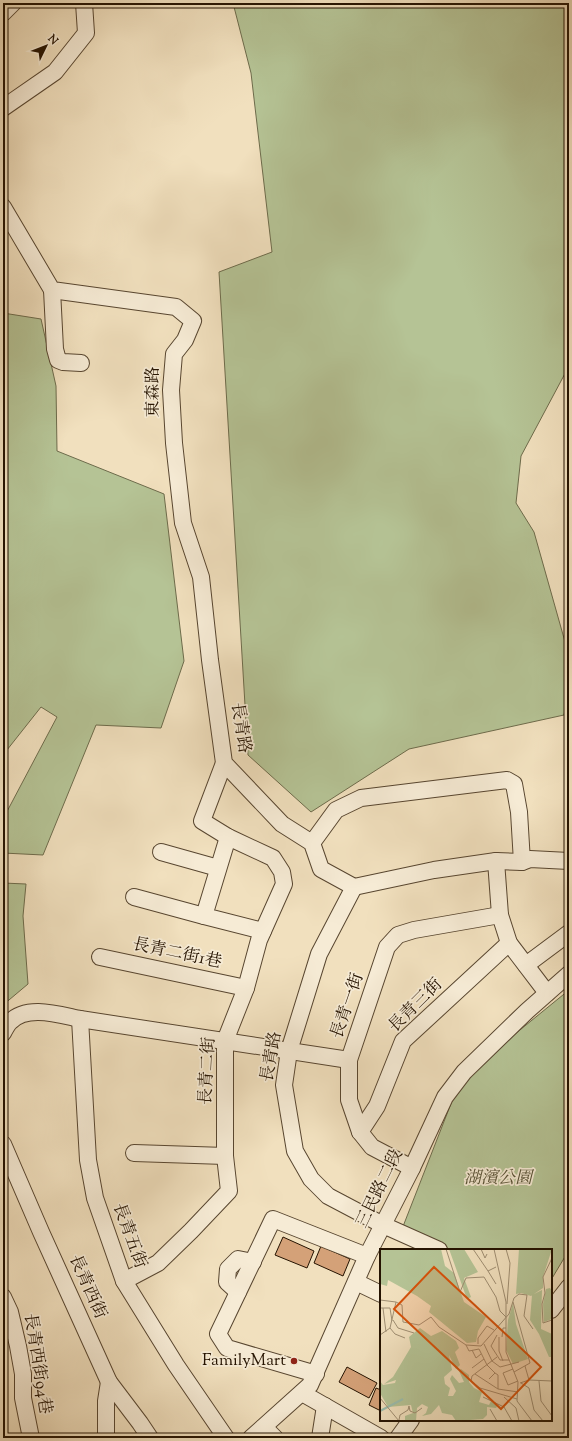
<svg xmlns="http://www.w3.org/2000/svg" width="572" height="1441" font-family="'Sorts Mill Goudy','Noto Serif TC',serif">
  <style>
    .green { fill: #b5c395; stroke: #6d6b4b }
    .building { fill: #d4a178; stroke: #251301 }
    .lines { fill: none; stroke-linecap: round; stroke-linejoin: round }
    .minor-casing { stroke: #584630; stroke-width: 18 }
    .minor { stroke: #f6ebd5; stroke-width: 16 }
    .poi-dot { fill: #8f2418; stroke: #f6ebd5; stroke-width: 1.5 }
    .labels { text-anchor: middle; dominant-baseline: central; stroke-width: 3.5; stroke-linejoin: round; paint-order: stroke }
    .street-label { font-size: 17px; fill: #251301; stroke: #f6ebd5 }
    .park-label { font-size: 17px; font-style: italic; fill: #575135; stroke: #f6ebd5 }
    .poi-label { font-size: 17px; fill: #251301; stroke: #f6ebd5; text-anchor: end }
    .inset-river { fill: none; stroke: #9bbdad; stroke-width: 2 }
    .inset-road { fill: none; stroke: #9f8e72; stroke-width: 1 }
    .view { fill: #d4520b; fill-opacity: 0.15; stroke: #d4520b; stroke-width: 2 }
    .inset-edge { fill: none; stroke: #251301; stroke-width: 2 }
  </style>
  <rect width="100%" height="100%" fill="#f1e0be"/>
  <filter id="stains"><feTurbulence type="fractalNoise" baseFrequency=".005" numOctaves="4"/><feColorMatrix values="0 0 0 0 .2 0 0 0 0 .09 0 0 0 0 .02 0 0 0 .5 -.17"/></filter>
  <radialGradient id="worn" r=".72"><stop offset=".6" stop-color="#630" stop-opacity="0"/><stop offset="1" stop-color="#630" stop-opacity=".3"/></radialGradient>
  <g class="green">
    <path d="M233,3H569V366L521,456L516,503L534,532L569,656V688L564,715L409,749L311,812L248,755L219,272L272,252L251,73Z"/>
    <path d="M3,313L41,319L56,386L57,451L164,494L184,661L161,728L96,725L43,855L3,853V819L57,717L41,707L3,755Z"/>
    <path d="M3,883L26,884L23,916L28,984L3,1005Z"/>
    <path d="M569,990V1250L551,1280V1250H443L402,1229L461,1078Z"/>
  </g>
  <g class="building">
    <path d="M283,1237L314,1251L307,1268L275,1255Z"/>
    <path d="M321,1246L350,1259L343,1276L314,1263Z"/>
    <path d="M347,1367L377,1383L369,1398L339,1382Z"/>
    <path d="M376,1388L381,1390V1411L369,1405Z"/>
  </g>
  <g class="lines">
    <defs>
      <g id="minor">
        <path d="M3,13L13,3"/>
        <path d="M3,108L55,72L86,33L84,3"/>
        <path d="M3,207L52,290L176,307L193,321L185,340L174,354L171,390L174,443L183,523L201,577L210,660L224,763L282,824L312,843L321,869L354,887L434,870L496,861L522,862L530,859L569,861"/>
        <path d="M52,290L55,349L58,360L63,362L81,363"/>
        <path d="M228,837L204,916L263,931"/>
        <path d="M312,843L336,810L361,798L507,780L514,784L519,812L522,862"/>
        <path d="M161,852L218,868"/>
        <path d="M496,861L500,915L509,943L547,993"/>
        <path d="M354,887L319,954L289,1051L284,1085L295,1151L311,1179L328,1196L383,1225L439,1250"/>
        <path d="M134,897L204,916"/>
        <path d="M100,957L246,988"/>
        <path d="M526,965L569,933"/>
        <path d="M80,1019L88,1160L95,1198L124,1281L176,1365L226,1438"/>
        <path d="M3,1033C5,1029 7,1025 10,1022C27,1004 60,1015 80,1019L349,1060"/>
        <path d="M360,1132L377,1106L403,1041L509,943"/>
        <path d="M3,1144L41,1232L109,1382L140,1423L150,1438"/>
        <path d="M134,1153L225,1156V1041L246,988L259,940L284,884L282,872L273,858L228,837L202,821L224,763"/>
        <path d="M412,1168L372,1147L360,1132L349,1100V1060L387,947L398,935L414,930L500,915"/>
        <path d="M124,1281L158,1263L191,1231L229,1191L225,1156"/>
        <path d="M356,1282L381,1294"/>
        <path d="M238,1292L227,1282L228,1269L238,1259L253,1262"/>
        <path d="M3,1297L10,1312L18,1346L23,1374V1398L31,1438"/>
        <path d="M551,1310L569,1287"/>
        <path d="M316,1374L227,1348L218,1334L273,1219L367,1256"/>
        <path d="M302,1393L381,1438"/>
        <path d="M264,1427L275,1438"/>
        <path d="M106,1438V1401L109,1382"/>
        <path d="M251,1438L310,1385L367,1256L412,1168L445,1097L464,1072L527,1011L569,974"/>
        <path d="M320,1438L325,1406"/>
        <path d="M398,1438L411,1420"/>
      </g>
    </defs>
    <use href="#minor" class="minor-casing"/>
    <use href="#minor" class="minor"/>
  </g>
  <circle class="poi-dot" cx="294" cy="1361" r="4"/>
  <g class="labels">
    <g class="street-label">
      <text transform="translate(154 392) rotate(-90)">東森路</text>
      <text transform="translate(240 728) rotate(81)">長青路</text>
      <text transform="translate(177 954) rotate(12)">長青二街1巷</text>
      <text transform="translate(348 1006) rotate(-71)">長青一街</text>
      <text transform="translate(416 1006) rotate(-45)">長青三街</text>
      <text transform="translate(272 1057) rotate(-80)">長青路</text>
      <text transform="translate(208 1071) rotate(-87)">長青二街</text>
      <text transform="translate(380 1189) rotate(-64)">三民路二段</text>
      <text transform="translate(129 1236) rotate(70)">長青五街</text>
      <text transform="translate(87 1287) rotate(66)">長青西街</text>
      <text transform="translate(37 1364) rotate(81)">長青西街94巷</text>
    </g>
    <g class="park-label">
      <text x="498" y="1179">湖濱公園</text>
    </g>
    <g class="poi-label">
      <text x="286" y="1361">FamilyMart</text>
    </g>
  </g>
  <g transform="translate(380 1249)">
    <rect width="172" height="172" fill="#f1e0be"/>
    <path d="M0,0H61L65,17L74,24L84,53L106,68L98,82L96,93L87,94L49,63L51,57L37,47L8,31L7,37L0,35ZM69,0H84L98,23L84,29L91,48L87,50ZM139,0H172L163,28V39L151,47L141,44L136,45ZM170,39L172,42V70L164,73L163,55L166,40ZM162,41L161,80L172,85V108H169L159,85L150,71L152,46ZM133,54L136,75L148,110L133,115L126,101L128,71ZM40,79L51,87L62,82L76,92L79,99L75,103L80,116L76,120L69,106L72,121L64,128L65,135L70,139L68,147H73L76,142L70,130L72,126L79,134L84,133L79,122L81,120L89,126V133L94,139L102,143L99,153L109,156L111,152L118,156L116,159L107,158V166L103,170L76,172L72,166L62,164L59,156L51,165L42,167L46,164L48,158L42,155L37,159L36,172H25V167L33,164L31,156L8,158L0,144V132L3,136L15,134L16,131L4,135L13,128L31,98L29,88Z" fill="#b5c395"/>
    <path class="inset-river" d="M0,162L23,150"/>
    <path class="inset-road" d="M66,0L80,43M93,0L108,22L116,18M101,0L105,9L107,5M114,0L126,53V103L138,133L137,152L152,172M126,0L130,14L127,55M172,9L163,28L165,44L162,55L163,74L172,71M108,22L116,35M80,43L86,29L104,28L116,48L120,62L126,68M0,51L16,53M133,53L150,114L134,123M0,59H10L12,72M3,59L6,83M13,71L18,79L34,84M10,79L15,85L25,89M0,86L10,79L16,53L22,56L23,73L39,76L51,68L59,78L86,96L101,97L129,65L134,49L139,45L147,46L144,67L153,80M117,86L111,97L120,111H129M119,88V102L123,112M122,88L123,79H126M98,95V89L107,77L114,81M104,95L112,112L120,118L139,113M86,96L89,102L99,100L107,116L115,124L109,130M92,101L96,109L101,105M117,108L92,127L91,132L100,139L137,150M145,117L149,131M92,119L104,110M133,120L123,124L128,136L138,132M115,124L118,126V140M95,125L118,140L138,143M159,132L161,152L172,167M140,134L149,131L172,132M141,134L149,139L154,161L163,172M103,148L124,158L132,172M124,148L136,159L139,172M0,149L19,172M110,160L117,172M19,171L20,166L28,161L29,157L30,162L35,164L42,159"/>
    <path class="view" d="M54,18L161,118L121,160L14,60Z"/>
    <rect width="172" height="172" class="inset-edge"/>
  </g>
  <rect width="572" height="1441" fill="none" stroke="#f1e0be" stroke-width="16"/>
  <rect x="4" y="4" width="564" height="1433" fill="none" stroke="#251301" stroke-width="2"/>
  <rect x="8" y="8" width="556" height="1425" fill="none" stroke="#251301"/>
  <g transform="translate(46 46) rotate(47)" stroke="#f6ebd5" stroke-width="3" paint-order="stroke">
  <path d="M0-3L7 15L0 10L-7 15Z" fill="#251301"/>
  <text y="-6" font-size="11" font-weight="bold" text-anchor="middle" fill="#251301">N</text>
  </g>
  <rect width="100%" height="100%" filter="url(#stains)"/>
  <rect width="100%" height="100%" fill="url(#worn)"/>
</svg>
